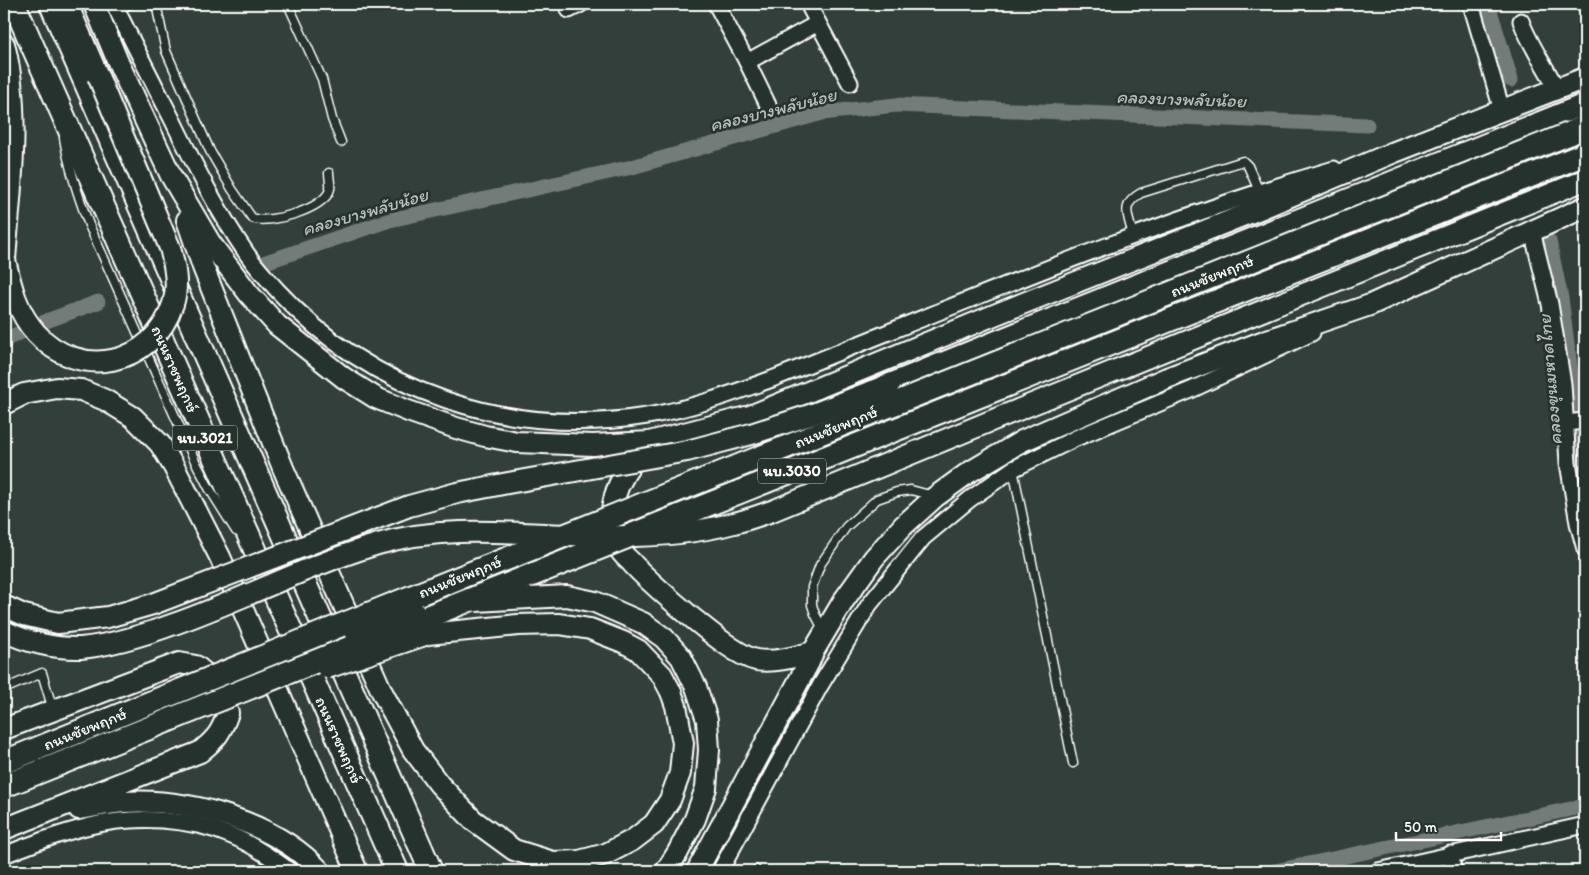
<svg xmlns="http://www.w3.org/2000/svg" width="1589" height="875" font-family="Itim,'Playpen Sans Thai',sans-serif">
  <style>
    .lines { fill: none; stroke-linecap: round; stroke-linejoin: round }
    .canal { stroke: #737b78; stroke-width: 15 }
    .service-casing { stroke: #fff; stroke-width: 11 }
    .minor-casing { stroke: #fff; stroke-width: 19 }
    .secondary-casing { stroke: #fff; stroke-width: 24 }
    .primary-casing { stroke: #fff; stroke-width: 26 }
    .service { stroke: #26332d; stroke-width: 8 }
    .minor { stroke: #26332d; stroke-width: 15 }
    .secondary { stroke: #26332d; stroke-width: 20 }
    .primary { stroke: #26332d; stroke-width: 22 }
    .secondary-bridge-casing { stroke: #fff; stroke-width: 24; stroke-linecap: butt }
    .primary-bridge-casing { stroke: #fff; stroke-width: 26; stroke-linecap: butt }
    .secondary-bridge { stroke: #26332d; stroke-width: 20 }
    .primary-bridge { stroke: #26332d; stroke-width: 22 }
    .labels { text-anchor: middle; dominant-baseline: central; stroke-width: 5; stroke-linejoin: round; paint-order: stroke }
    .shield { fill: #26332d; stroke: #bec2c0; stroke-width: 1 }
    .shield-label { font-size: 15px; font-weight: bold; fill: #fff }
    .street-label { font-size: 16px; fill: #fff; stroke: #26332d }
    .water-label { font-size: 18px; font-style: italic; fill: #b9bdbc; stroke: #26332d }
  </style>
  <rect width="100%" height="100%" fill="#333f3a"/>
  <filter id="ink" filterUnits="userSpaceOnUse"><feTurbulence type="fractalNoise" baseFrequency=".02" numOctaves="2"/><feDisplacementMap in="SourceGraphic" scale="10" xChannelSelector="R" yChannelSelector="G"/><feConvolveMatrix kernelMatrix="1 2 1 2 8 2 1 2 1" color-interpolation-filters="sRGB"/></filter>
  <g filter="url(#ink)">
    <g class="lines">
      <g class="canal">
        <path d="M1488,4L1511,80"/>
        <path d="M1549,241L1561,298L1575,403L1574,439L1581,503L1585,515"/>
        <path d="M263,263L390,220L632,167L822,113L896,105L1367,125"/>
        <path d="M4,340L49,320L98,302"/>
        <path d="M1275,871L1585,806"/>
      </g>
      <defs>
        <g id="service">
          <path d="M156,4L166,51L210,151L232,189L252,218C268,225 326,209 330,189C331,185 329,178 329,173"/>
          <path d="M288,4L322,79L332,119L341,142"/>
          <path d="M117,10L130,4"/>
          <path d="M64,138C69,168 78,196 89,225L195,461L209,488L236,531"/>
          <path d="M1133,235C1128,215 1120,205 1141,193L1243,161L1248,166L1259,191"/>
          <path d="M1013,469L1073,763"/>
          <path d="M824,631L815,614L812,605V587L820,565L846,527L877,499L897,492L911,490L933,496"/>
          <path d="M4,689L42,673L53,710"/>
          <path d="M755,871L756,870"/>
        </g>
        <g id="minor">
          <path d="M114,4C133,43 153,82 173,121C195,166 218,212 247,254C256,267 267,279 278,291C372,393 510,438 647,416C690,409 731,394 772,379C958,305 1142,225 1334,169"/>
          <path d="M716,4L747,62L768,105"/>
          <path d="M808,4L850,83"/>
          <path d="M1471,4L1502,110"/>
          <path d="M569,10L581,4"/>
          <path d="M1521,21C1530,45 1545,66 1557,89"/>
          <path d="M747,62L818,23"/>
          <path d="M1532,231L1550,304L1563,384L1568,463L1578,523L1585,549"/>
          <path d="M1565,423L1585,421"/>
          <path d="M1450,854L1454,871"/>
          <path d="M4,855C32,844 60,833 90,826C135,815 189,818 232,836C252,844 272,858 290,871"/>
          <path d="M720,871L820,686L869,605L923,538L970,499L1013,469L1076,438L1191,390L1312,333"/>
          <path d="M1378,871L1585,825"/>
        </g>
        <g id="secondary">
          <path d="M67,4L98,76"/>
          <path d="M94,4L118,62L171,176L211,244L249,294L277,325L344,378L376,398L408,411L456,428L485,436L517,442L593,445L649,442L750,416L999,313L1262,208L1392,153L1585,78"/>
          <path d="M4,44C22,114 10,189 5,260"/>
          <path d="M187,220L203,267L283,468L382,692L413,750L439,784L473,820L514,850L553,862L579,861L606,854L633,840L654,824L670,800L680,773L683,743L676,706L671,692"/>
          <path d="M890,384L1585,104"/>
          <path d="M4,404L24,394L57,388L81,390L105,400L133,417L160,444L174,467L220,557L357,871"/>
          <path d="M1003,416L1585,180"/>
          <path d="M642,451C617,478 602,513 619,548C621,553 627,558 631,562C649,582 670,599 690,616C706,629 737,656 756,660C775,663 795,657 813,652"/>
          <path d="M4,729L179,663L196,666L208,676L228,713C221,733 216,739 200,752L4,829"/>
          <path d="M79,809C94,807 109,803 124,802C189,798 275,822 320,871"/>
          <path d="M666,871L678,852"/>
          <path d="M697,871L809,662L813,652L844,600L874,558L903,526L935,497L968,473L1022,441L1167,378L1264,341L1370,305L1585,207"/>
        </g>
        <g id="primary">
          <path d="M14,4L397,871"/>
          <path d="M51,4L431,871"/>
          <path d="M1571,133L1585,126"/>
        </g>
      </defs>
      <use href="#service" class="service-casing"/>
      <use href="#minor" class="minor-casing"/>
      <use href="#secondary" class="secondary-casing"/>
      <use href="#primary" class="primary-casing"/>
      <use href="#service" class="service"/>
      <use href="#minor" class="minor"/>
      <use href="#secondary" class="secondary"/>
      <use href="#primary" class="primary"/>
      <defs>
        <g id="secondary-bridge">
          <path d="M5,260C11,286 17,312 36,333C79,381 153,366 173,304C179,286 175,266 170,248L98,76"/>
          <path d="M476,601L567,596L595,602L643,623L664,638L681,657L696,687L707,720L709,750L706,788L695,819L678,852"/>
          <path d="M4,606L24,615L58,623L108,617L153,604L409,506L457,493L508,483L687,451L751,434L813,414L890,384"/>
          <path d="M352,628L416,614"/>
          <path d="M4,631C26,642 56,649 81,648C112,645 144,635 174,624C242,600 308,565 378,544C449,523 526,535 600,536C643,537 693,534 734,523C747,520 760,515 772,511L1003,416"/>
          <path d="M327,668L428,634L518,625L559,624L590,629L623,642L638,650L662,675L671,692"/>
        </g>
        <g id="primary-bridge">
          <path d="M4,762L371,613L1571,133"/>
          <path d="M4,786L1580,156"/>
        </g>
      </defs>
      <use href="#secondary-bridge" class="secondary-bridge-casing"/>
      <use href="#primary-bridge" class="primary-bridge-casing"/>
      <use href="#secondary-bridge" class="secondary-bridge"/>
      <use href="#primary-bridge" class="primary-bridge"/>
    </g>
  </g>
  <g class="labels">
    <g class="shield">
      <rect x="172.5" y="425.5" width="65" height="25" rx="4"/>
      <rect x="758" y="458.5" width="68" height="25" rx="4"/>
    </g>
    <g class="shield-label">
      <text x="205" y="438">นบ.3021</text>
      <text x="792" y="471">นบ.3030</text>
    </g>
    <g class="street-label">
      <text transform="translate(1212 276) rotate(-22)">ถนนชัยพฤกษ์</text>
      <text transform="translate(175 369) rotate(66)">ถนนราชพฤกษ์</text>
      <text transform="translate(836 427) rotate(-22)">ถนนชัยพฤกษ์</text>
      <text transform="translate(460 577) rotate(-22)">ถนนชัยพฤกษ์</text>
      <text transform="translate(85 729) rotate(-22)">ถนนชัยพฤกษ์</text>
      <text transform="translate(339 740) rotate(66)">ถนนราชพฤกษ์</text>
    </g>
    <g class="water-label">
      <text transform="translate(1181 99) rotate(2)">คลองบางพลับน้อย</text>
      <text transform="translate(773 110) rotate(-14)">คลองบางพลับน้อย</text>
      <text transform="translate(365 212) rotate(-16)">คลองบางพลับน้อย</text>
      <text transform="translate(1550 380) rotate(-95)">คลองขุนมหาดไทย</text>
    </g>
  </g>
  <rect width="1589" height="875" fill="none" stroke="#26332d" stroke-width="20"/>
  <rect x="10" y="10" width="1569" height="855" fill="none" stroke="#fff" stroke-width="2" filter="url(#ink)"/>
  <path d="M1396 832v8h105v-8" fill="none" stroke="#ffffff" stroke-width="2.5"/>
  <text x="1404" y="832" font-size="15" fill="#ffffff" stroke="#26332d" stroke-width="4" paint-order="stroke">50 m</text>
</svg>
